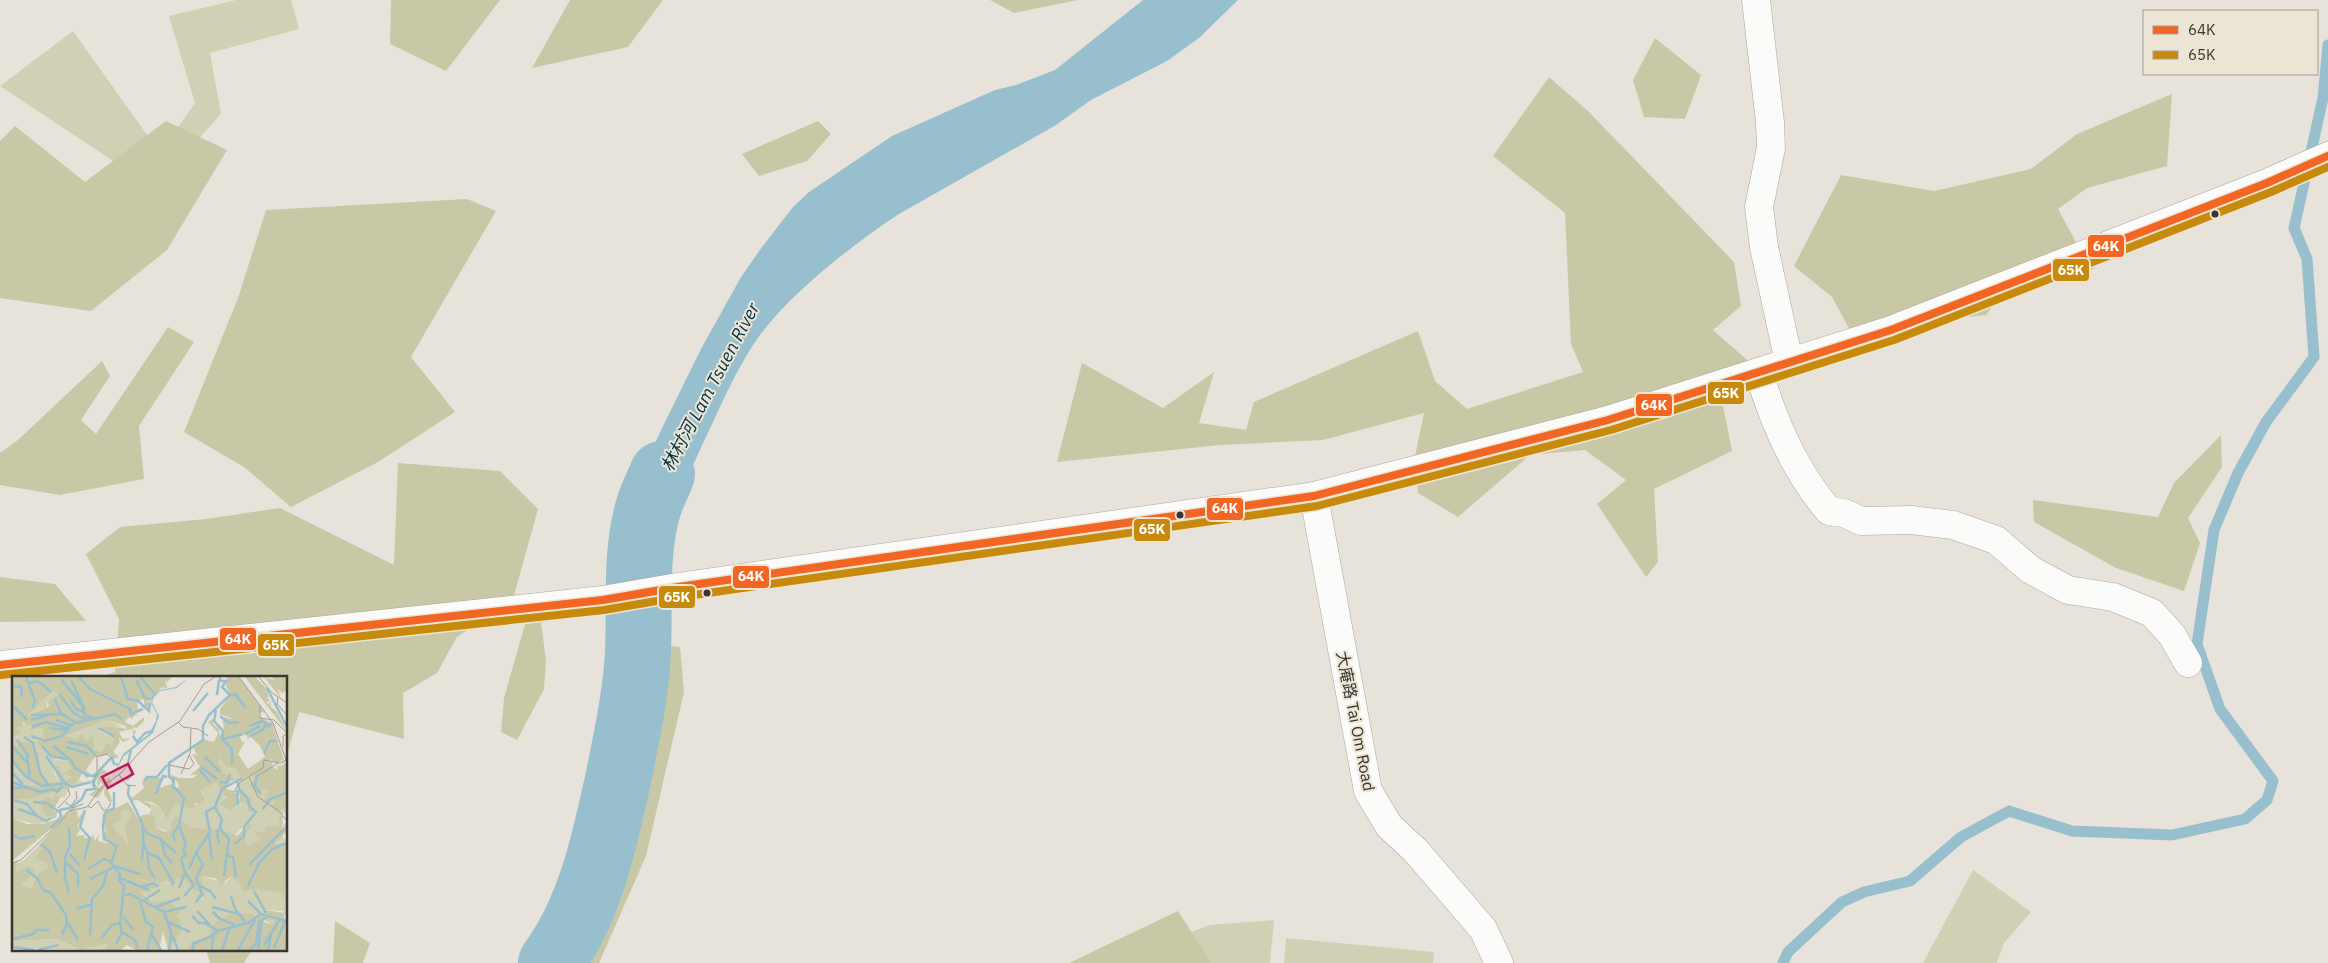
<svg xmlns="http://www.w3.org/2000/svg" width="2328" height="963" font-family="'IBM Plex Sans','Noto Sans TC',sans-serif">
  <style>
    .green { fill: #d0d0b4 }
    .forest { fill: #c8c8a7 }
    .water { fill: #98bfce }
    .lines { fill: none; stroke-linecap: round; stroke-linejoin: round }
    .stream { stroke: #98bfce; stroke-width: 11 }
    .river { stroke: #98bfce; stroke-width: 66 }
    .minor-casing { stroke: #aaa7a0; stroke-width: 29 }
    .major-casing { stroke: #aaa7a0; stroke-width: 29 }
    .minor { stroke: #fbfbf9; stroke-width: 28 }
    .major { stroke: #fbfbf9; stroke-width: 28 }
    .bus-1-casing { stroke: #ece4d5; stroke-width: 11 }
    .bus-2-casing { stroke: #ece4d5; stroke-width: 11 }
    .bus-1 { stroke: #f26522; stroke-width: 8 }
    .bus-2 { stroke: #c88a0c; stroke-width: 8 }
    .bus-dot { fill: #393630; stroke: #ece4d5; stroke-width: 2 }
    .labels { text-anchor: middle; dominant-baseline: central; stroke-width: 4; stroke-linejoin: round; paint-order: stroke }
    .street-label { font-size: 16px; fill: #393630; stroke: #ece4d5 }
    .water-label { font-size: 18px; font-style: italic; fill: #003445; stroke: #ece4d5 }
    .inset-river { fill: none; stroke: #98bfce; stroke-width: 2.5 }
    .inset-road { fill: none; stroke: #a19e96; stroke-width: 1 }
    .view { fill: #c2185b; fill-opacity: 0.15; stroke: #c2185b; stroke-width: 2.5 }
    .inset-edge { fill: none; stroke: #393630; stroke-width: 2.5 }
    .line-badge { stroke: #ece4d5; stroke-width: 2 }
    .badge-label { font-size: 14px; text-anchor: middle; font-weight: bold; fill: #fff }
  </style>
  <rect width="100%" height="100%" fill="#e7e3da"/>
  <g class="green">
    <path d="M236,0H291L299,29L210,53L221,114L154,188L0,86L73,31L160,153L195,103L169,16Z"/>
    <path d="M1973,870L2031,912L2004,943L1997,963H1923Z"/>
    <path d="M1274,920L1270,963H1125L1159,944L1210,925Z"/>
    <path d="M1286,938L1434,952L1433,963H1284Z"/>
  </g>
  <g class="forest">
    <path d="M391,0H500L446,71L390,44Z"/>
    <path d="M570,0H663L628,47L532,68Z"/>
    <path d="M990,0H1078L1014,13Z"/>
    <path d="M1655,38L1701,75L1685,119L1644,117L1633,80Z"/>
    <path d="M1549,77L1588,111L1734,262L1741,306L1713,330L1747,360L1723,405L1732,451L1654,489L1658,562L1646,577L1597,504L1626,480L1585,450L1530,455L1458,517L1418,493L1415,456L1424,413L1323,440L1220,445L1057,462L1082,363L1163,408L1214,372L1199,423L1246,430L1254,402L1418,331L1435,381L1467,409L1583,372L1571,344L1565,213L1493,156Z"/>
    <path d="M2172,94L2167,166L2087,188L2058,209L2077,244L2095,268L2069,282L2022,268L1986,315L1850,330L1832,297L1794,266L1841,175L1934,191L2031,169L2077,134Z"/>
    <path d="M166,121L227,150L167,250L91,311L0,298V141L15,126L85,182Z"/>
    <path d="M818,121L831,134L807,161L759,176L742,154Z"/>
    <path d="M467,199L496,211L411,357L455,412L378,462L291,507L244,467L184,432L238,298L266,210Z"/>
    <path d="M168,327L194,342L139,426L144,479L60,495L0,485V453L18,440L102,361L110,376L81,420L96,434Z"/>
    <path d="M2221,435L2222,467L2188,518L2200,543L2184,591L2116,568L2034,522L2033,500L2158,517L2174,483Z"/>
    <path d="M398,463L500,471L538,509L513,599L457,637L437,673L403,693L404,739L299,712L286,759V677H99L115,672L119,619L86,554L120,527L206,519L280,508L394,565Z"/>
    <path d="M0,577L55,584L86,621L0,622Z"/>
    <path d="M541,622L546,661L544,689L517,740L501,732L504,698L525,624Z"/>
    <path d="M658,645L680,647L684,692L646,856L599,963H580L595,940L599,908L632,772Z"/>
    <path d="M1178,911L1211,963H1069Z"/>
    <path d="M335,921L370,943L363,963H333Z"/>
    <path d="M206,949H252V950L244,963H210Z"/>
  </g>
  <path class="water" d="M1143,0H1238L1199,38L1167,61L1091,100L1056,125L899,214C858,241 805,282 773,319C740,356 721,407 699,452C681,489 668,530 641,563H631L620,557L618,529L641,472L666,420L701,349L741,277L762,247L793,207L809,192L892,136L995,90L1016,85L1055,70Z"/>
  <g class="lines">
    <path class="stream" d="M1783,963L1788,952L1842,902L1864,892L1910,881L1961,837L2009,811L2072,831L2172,835L2245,819L2267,800L2273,781L2220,709L2197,644L2214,530L2238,473L2266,422L2314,357L2307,259L2294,228L2323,98L2328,45"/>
    <path class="river" d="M551,963C591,909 605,839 619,775C627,735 636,693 638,652C640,606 635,553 648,509C651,497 658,485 662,474"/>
    <defs>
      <g id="minor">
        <path d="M1756,0L1770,122L1771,148L1759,207L1764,247L1789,362"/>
        <path d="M1759,372C1773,421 1796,472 1829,511L1844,513L1861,521L1911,520L1953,525L1996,540L2031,570L2068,590L2113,597L2152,613L2172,635L2188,663"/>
        <path d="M1314,496L1368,791L1389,826L1415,850L1483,929L1499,963"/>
      </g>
      <path id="major" d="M0,665L603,600L678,587L1314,496L1608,420L1891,330L2267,183L2328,156"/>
    </defs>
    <use href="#minor" class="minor-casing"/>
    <use href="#major" class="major-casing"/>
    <use href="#minor" class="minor"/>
    <use href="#major" class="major"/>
    <defs>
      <path id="bus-1" d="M0,665L603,600L678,587L1314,496L1608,420L1891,330L2267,183L2328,156"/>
      <path id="bus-2" d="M1,675L604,610L680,597L1317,506L1611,430L1894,340L2271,192L2328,167"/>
    </defs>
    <use href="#bus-1" class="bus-1-casing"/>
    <use href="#bus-2" class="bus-2-casing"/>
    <use href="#bus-1" class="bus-1"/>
    <use href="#bus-2" class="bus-2"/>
  </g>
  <g class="bus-dot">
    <circle cx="2215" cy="214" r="4.5"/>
    <circle cx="1180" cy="515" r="4.5"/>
    <circle cx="707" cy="593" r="4.5"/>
  </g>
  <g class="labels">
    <g class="street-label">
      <text transform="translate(1356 721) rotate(79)">大庵路 Tai Om Road</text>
    </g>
    <g class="water-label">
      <text transform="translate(710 387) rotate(-62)">林村河 Lam Tsuen River</text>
    </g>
  </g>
  <g transform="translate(12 676)">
    <rect width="275" height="275" fill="#e7e3da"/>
    <path d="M41,15L46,19L35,25V32L15,40ZM95,44L111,51L100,50L86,54L102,63L96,74L85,77L80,70L81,63L78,61L75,64L69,59L64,65L53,61ZM19,45L21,48L17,51L22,54L30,52L32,64H23L28,69L44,84L56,85L58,93L50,97L57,98L58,104H51L46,90L41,91L42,97L48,107L37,108L29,97L27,78L20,68H7L1,71L0,75V64L6,60L5,51ZM208,82L214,91L224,93L231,99H241L244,103L241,112L248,118L250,113L275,103V137L266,139L270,145L271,162L275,165L235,169L233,158L236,151H231L222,160L200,153L181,152L165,141L159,144L157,156L143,151L141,140L137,138L140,131L131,125L148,131L152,141L164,128L182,129L191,124L192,120L188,114L199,106H204L214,118L210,129L218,134L229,128L230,123L224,117L228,106L212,97L206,86ZM0,83L10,99L31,111L0,107ZM67,104L72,106L58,111L53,121L48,122L43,118L41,124L32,123L28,127L43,142L25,149L0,142V124L18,123L57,111L54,110ZM116,134L119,138L112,151L116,168L100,149L109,135ZM28,168L73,273L95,266L93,274L0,272V265L43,263L66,273L44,261H29L1,198V189L11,185ZM189,200L214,207L219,200L229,209L230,215L245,212L270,218L275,228V242L270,235L247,233L254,237L256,244H261V250L245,239L214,240L198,252L196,260L175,274H160L167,250L163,240L128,215L146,209L120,202L148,207L154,204L156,208L163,207L165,203L174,204L188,216L185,222L188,223L192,222Z" fill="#d0d0b4"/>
    <path d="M0,1H160L155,6L153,3L155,12L150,11L138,25L133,26H138V31H132V23L125,25L126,35L121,37L127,39L121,40V43L117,41L113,46L121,50L132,41V45L125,52L121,51V55L124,54L122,61L120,53L107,56L111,63L119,62L111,66L106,61L108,66L101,76L107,81L101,83L97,78L83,81L74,94L80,100L74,102L71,97L64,107L55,110L58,111L18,123L0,124V107L30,111L14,103L1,87V68L5,70L8,65L20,68L27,78L29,97L37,107H48L41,91L46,89L53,105L59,101L50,97L58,93L56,85L39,82L23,65L32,64L30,52L19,54L18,46L16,49L11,46V50L4,52L10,55L0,64ZM41,15L46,19L35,25L37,29L35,32L15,40ZM95,44L113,50L115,53L100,50L86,52L102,63L99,69L95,67L89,76L82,74L81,59L75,64L69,58L64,64L54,60ZM215,1H227L252,36L247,37L248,41L260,47L272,84L263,87L260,83L254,86L261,84L260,90L266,94L265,90L272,89L270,86L275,88V117L266,118L275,122L272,124H275V131L263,136L260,130L263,124L257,128L251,124L256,120H251L257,115L250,113L248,119L236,110L244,103L241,99L228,101L224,93L214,91L208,82L206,86L212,97L224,103L214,108V113L222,115L228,124V115L232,111V118L235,123L239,121V130L243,134L236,136L237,130L231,125L218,135L208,128L214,121L204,106L188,115L193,122L190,127H183L182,133L164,128L154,143L148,131L140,126L131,125L139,129V133L126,124L118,125V119L120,122L132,112L130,106L136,101L149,102L147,112L159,108L166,112L167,109L163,103L161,106L165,109L160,107L156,98L167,102H181L185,99H178L188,91L180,78L185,79L182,73L190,63L202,66L206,57L196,46L202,42L201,48L207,53L208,60L212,52L210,41L222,43L208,38V33L219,19L214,10ZM234,58L236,64L238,60L248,70L253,81L236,93L226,78L233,66H230L228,60ZM233,1H243L254,12L257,21H255L257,24L255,27L257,29L258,23L259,31L265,36L275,56ZM252,1L262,4L260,1H275V15L270,17L266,13L268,21ZM87,91L97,97L88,104L94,101L93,106L97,101L100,106L98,108L100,109V111L93,109L98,119L100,125L98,127L92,118L93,111L86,122L77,119L91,109L89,106L86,111L85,108ZM43,118L48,122L41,135L45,136L44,142L34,139L28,127L34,120L41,124ZM116,126L127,144L130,139L140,138L144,144L143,151L153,156L158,154L159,145L164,140L181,152L207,153L225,160L238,147L240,150L233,158L235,169L249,164L241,155L252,156L254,150L268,151L267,138L271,140L270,151L274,153L271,150L275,146V155L263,168L275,165V228L270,218L245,213L230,215L229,209L219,200L210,208L203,202L189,200L193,220L188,223L184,222L188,216L182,214L174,204L165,203L161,211L154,204L148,207L121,202L147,209L146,212H134L137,215L129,216L137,223L144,226L158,225L163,231L171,234L163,240L168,242L169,254L163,268L162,263L160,274H156L151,255L147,274H124L115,269L109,274H93L95,267L70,274L43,263L0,265V187L5,186L3,198L15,190L23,193V200L19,199L8,210L20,212L26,198L36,192V188L23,181L30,173L27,169L57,136L65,135L66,142L70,138L72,141L65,150L68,154L64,160L72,159V162H77V167L81,158L83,165L87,158L86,165L99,168L92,162L91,156H94L90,139ZM116,134L119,138L112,151L116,168L100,149L109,144V135ZM59,132H64L0,185V142L15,148H30L47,143ZM247,233L272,237L275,274H175L179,266L196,260L198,252L205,245L223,236L252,241V246L261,249V244H255L254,237Z" fill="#c8c8a7" fill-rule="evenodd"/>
    <path d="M177,1L165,12L148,15L142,21L140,26L147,40L141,57L112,80L100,103L111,78L137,58L144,45L145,38L139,27L140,20L148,14L164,11Z" fill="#98bfce"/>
    <path class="inset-river" d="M14,1L23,25L20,32M67,1L78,13L118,33L119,38L131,33M109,1L116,23L126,25L137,35L138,27M128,1L143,18M49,3L70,29L73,40L81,42M59,4L73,34M124,4L133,22L139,23M18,7L26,5L39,16M0,10L9,11L10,21M255,12L275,51M47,18L62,37L74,44M205,19L207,4M218,19L223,18L234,32M43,23L49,38M59,25L64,33L72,36M0,29L15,44M204,34L202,45L211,55L210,63L220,73V88M181,35L196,17M19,39L50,38L64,47L103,38L110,43M208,40L217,47L227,46M19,44L37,39M44,44L59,49M237,50L250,45L257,50L260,47M20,51L34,46L56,52M37,52L53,54L63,47M86,52L102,60M233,58L248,50M19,60L33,65L50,60L57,52M121,60L125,66L133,57L140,55M238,60L251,54L254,48M12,61L21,67L28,97L36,108M211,63L231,58M5,64L15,78L18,104M56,66L75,70L84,80M30,70L39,80L56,83M41,70L59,84L63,92L75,99L82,100L84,97M54,71L77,78M2,72L15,87M252,77L258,65H265M34,80L53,107M193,81L208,96M0,84L13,100L30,110L53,107L60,111L79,106M189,91L205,103M187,93L198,106M0,97L11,108M248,98L244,101L243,110L249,118M157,102V87L191,64V50L197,39L218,19L210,11L214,5H209L207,1M158,102L162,103L161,110L172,122L167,149L174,169L171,175L174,179L169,182L173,197L167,212M115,104L120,97L116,87L119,74M132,105L135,101H145L155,89M0,106L28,116L41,113L45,116L51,110M208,106L215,107L218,98M117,109L116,118L130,147L132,170L136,177L147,182L162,208M0,112L17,111M225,114L226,129M102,116V132L93,137L91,149L92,163L105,170L99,187L108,198L107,204L112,210L108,248L110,257L104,268M144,118L151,100L155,101M2,124L15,128L25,140L34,145L39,142M21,126L35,127L47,136M6,133L23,139M251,133L258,123L275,117M57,151L58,170L53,181V202L57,217M39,152L49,141L48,134L58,132L70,123L74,114L83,113L81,108L87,95L97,84L100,82L102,88H106M131,152L136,158L149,163L153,179L160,187M0,158L8,163L23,160M197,159L200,183M150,165L164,177M163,165L161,158L166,150M29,168L38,176L45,197M207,168L205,156L209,151M223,168L232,160V151L244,136L238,131L235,121L228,115L225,105M135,177L137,193L143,202M58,178L68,190M215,180L221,181L224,201M72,184L78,162L68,151L73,134M130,184L131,168M55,187L66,198V211M237,189L273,152M102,190L128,198M76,193L92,183L98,185M177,193L184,177M14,194L25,202L31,214L39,217L54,239L55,248L50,259M212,200L217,162L211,157L208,150L210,144L203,131L210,113L230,102M108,202L137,214M78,203L102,191M188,210L198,215L204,223M236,210L247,187L260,173L275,167M130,211L141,207L147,210M242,215L254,237M113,219L118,218L152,236L159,256L157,274M172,220L182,209L173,197M219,220L223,233L234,247M128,225L134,246L141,251L135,274M131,225L148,214M236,225L249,238M184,226L190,218L184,202L191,189L184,177L198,156L194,136L203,131M144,231L168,222M200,231L227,238M64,233L80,228M185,235L198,249M152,236L174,231M201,236L208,243L223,249M180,240L187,247H193L206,255M111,241L121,254M156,246L178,256M56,248L66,264M110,256L123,264L125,272M159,257L166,274M78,259L80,223L91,210L95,195M140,259L149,274M0,263L21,258L25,254H37M89,263L100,249L108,247M252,269L268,243M0,271L23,274M262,272L273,246M26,274L46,269M181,274V268L200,260M200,274L201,259L206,255L236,247L249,238L275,245M210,274L217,254M226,274L243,244M238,274L244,268L247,246L256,240M246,274L250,243M256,274L259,258"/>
    <path class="inset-road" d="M227,1L261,47L275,87M247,1L259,16L275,27M266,21L265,28L275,39M248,29V42L262,44L275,57M166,46L171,51L186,53L196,60M271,71V60L275,58M84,81L95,78L100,82M85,82V98L80,105L87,115M157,89L177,93L182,88L177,79M169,98L178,77L179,53M249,98L266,87M107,99L115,109L124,110M237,101L246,121L267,135L275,145M222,116L228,106L251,92L252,84L268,87L274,84M53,126L61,132L71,128M59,130L65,122L64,115M76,130L79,132L86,125L91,134H95L99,127M46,132L58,119L56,112M50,144L58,135L75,131L89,112L110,96L137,66L168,45L192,8L203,1M0,187L9,184L51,143"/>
    <path class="view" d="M116,88L121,98L96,112L90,101Z"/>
    <rect width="275" height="275" class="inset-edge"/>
  </g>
  <g class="line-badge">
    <rect x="2087" y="234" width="38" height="24" rx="5" fill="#f26522"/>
    <rect x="2052" y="258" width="38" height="24" rx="5" fill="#c88a0c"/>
    <rect x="1707" y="381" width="38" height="24" rx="5" fill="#c88a0c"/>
    <rect x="1635" y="393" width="38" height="24" rx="5" fill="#f26522"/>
    <rect x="1206" y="497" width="38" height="24" rx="5" fill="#f26522"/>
    <rect x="1133" y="518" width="38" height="24" rx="5" fill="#c88a0c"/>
    <rect x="732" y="565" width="38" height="24" rx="5" fill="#f26522"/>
    <rect x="658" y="585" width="38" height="24" rx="5" fill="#c88a0c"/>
    <rect x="219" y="627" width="38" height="24" rx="5" fill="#f26522"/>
    <rect x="257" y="633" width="38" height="24" rx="5" fill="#c88a0c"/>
  </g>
  <g class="badge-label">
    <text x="2106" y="251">64K</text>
    <text x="2071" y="275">65K</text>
    <text x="1726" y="398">65K</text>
    <text x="1654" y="410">64K</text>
    <text x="1225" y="513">64K</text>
    <text x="1152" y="534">65K</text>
    <text x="751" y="581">64K</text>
    <text x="677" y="602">65K</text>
    <text x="238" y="644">64K</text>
    <text x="276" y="650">65K</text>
  </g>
  <rect x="2143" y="10" width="175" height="65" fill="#ece4d5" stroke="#a49e93"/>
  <rect x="2153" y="26" width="25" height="8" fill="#f26522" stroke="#a49e93"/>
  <text x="2188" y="35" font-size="15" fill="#393630">64K</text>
  <rect x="2153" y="51" width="25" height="8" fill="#c88a0c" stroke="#a49e93"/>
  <text x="2188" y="60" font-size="15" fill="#393630">65K</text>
</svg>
